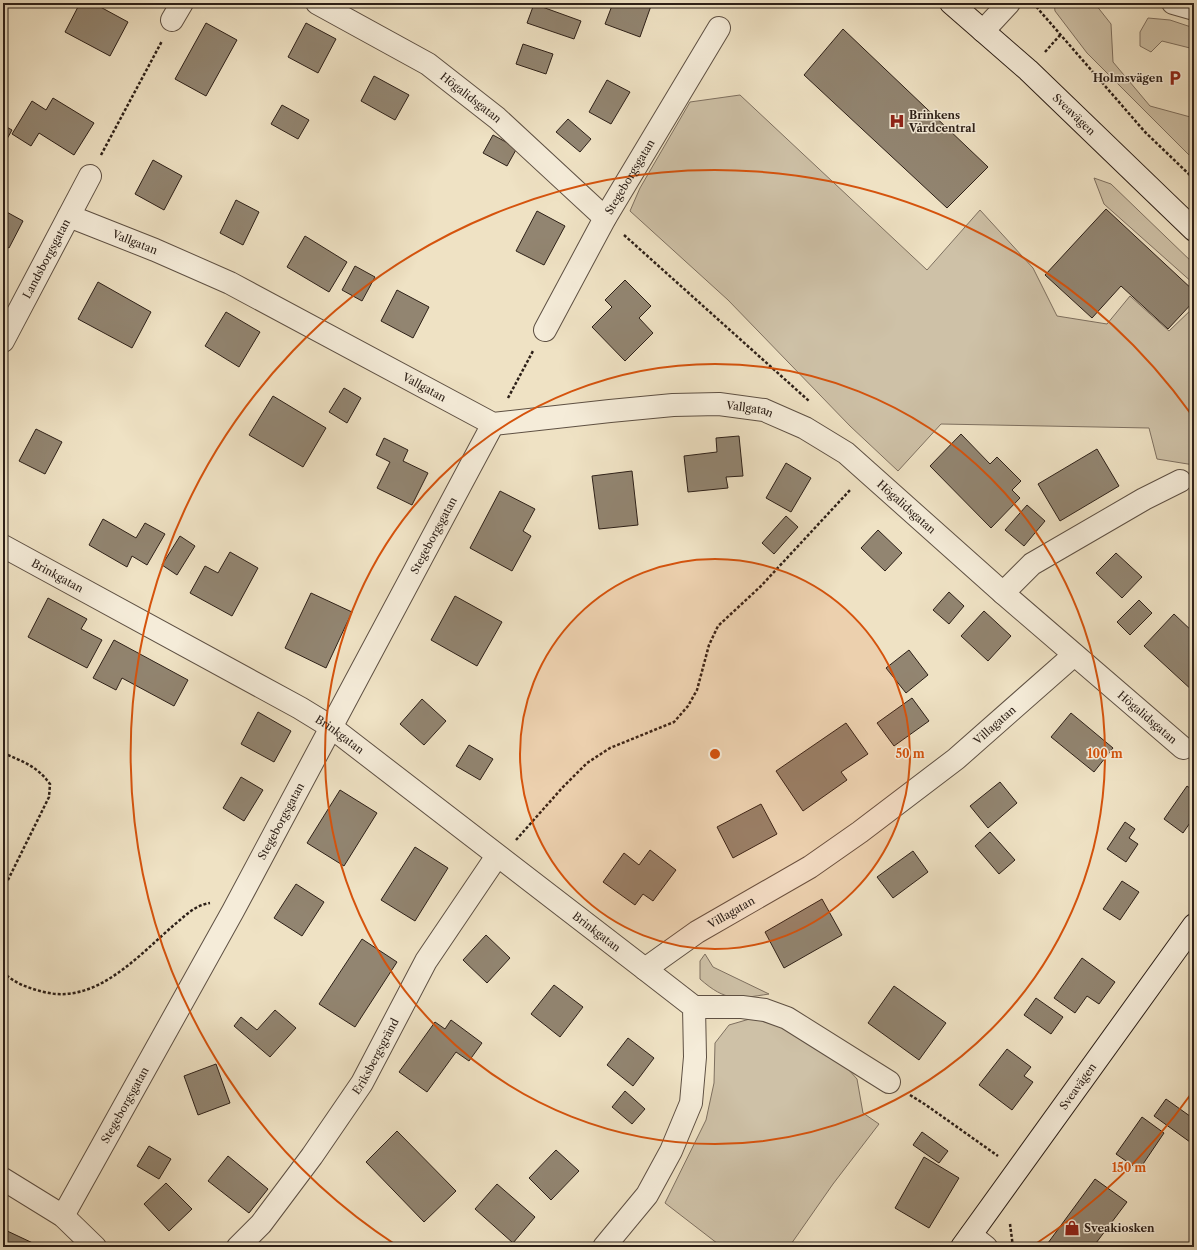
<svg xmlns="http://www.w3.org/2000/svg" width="1197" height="1250" font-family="'Libre Caslon Text',serif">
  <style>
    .green { fill: #cec1a7; stroke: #7e7060 }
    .building { fill: #928571; stroke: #2d2018 }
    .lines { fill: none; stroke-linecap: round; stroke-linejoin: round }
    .street-casing { stroke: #5e5043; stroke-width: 24 }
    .secondary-casing { stroke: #2d2018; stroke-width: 24 }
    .path { stroke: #2d2018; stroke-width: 2.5; stroke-dasharray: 3 2; stroke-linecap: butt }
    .street { stroke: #f5ecd9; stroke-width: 22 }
    .secondary { stroke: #f5ecd9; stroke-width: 22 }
    .ring { fill: none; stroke: #d5530d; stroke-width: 2 }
    .labels { text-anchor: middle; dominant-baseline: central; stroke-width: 3; stroke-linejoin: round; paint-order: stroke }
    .poi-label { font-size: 11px; font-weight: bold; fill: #2d2018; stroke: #f5ecd9; text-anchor: start }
    .street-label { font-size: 11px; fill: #2d2018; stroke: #f5ecd9 }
    .centre { fill: #d5530d; stroke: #f5ecd9; stroke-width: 2 }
    .ring-label { font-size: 12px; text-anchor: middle; font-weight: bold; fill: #d5530d; stroke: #f5ecd9; stroke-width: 3; stroke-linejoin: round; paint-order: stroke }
  </style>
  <rect width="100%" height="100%" fill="#efe2c4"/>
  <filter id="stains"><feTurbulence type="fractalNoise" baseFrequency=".005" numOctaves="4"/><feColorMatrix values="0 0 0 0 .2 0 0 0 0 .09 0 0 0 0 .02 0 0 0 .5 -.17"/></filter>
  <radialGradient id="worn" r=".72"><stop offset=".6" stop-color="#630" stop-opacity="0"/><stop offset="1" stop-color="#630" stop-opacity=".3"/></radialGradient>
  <g class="green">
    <path d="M1054,3H1087L1096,5L1111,24L1113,62L1150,106L1194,118V160L1087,53L1055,11Z"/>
    <path d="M1148,18L1170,20L1194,28V49L1162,41L1151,52L1140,46V32Z"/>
    <path d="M740,95L927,270L980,210L1033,268L1057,316L1107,324L1130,296L1169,331L1194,307V465L1157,459L1149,428L941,424L898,471L850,426L728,300L630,211L640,188L690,102Z"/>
    <path d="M1094,178L1111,184L1194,264V284L1104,204Z"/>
    <path d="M705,954L713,967L769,994C737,999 726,1002 700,979V961Z"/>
    <path d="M753,1018L781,1027L848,1069L857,1079L863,1113L879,1124L833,1184L789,1247H722L665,1203L706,1120L714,1083L715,1043L729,1025Z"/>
  </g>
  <g class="building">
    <path d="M80,3H93L128,22L110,56L65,32Z"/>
    <path d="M613,3H652L640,37L605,24Z"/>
    <path d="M534,4L581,21L574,39L527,23Z"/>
    <path d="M206,23L237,40L206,96L175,79Z"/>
    <path d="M306,23L336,39L318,73L288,57Z"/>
    <path d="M843,29L988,167L947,208L804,75Z"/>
    <path d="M523,44L553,54L546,74L516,64Z"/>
    <path d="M374,76L409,95L395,120L361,101Z"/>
    <path d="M607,80L630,92L611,124L589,112Z"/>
    <path d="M53,98L94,123L74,155L39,133L31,146L12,134L32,101L46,110Z"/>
    <path d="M282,105L309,120L298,139L271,124Z"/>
    <path d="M568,119L591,139L580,152L556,132Z"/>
    <path d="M3,125L12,130L3,146Z"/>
    <path d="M493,135L517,148L507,166L483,153Z"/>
    <path d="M153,160L182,176L164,210L135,194Z"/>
    <path d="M236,200L259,212L243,245L220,233Z"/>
    <path d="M1106,209L1194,291V301L1168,329L1121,286L1092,318L1045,275Z"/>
    <path d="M3,210L23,221L9,248L3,245Z"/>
    <path d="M537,211L565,226L544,265L516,251Z"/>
    <path d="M305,236L347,262L329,292L287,267Z"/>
    <path d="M355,266L375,277L362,301L342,290Z"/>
    <path d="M625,280L651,306L639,318L653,333L625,361L592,327L612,307L605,300Z"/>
    <path d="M98,282L151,312L132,348L78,319Z"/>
    <path d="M397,290L429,307L413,338L381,321Z"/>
    <path d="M226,312L260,332L239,367L205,346Z"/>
    <path d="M344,388L361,398L347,423L329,412Z"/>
    <path d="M273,396L326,428L303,467L249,435Z"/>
    <path d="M36,429L62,442L45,474L19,461Z"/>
    <path d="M961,434L990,464L997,457L1021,481L1012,490L1020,498L991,528L930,466Z"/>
    <path d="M739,436L743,476L726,477L728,488L688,492L684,456L717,452L716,438Z"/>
    <path d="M384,438L408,450L403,461L428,473L412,505L377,488L390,462L376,455Z"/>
    <path d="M1097,449L1119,486L1060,521L1038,484Z"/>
    <path d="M786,463L811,478L791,512L766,498Z"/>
    <path d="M632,471L638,525L599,529L592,476Z"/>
    <path d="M500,491L535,509L523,531L531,536L512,571L470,548Z"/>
    <path d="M1027,505L1045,521L1024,546L1005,530Z"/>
    <path d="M786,516L798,527L774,554L762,543Z"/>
    <path d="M103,519L136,538L145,523L165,534L147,565L132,556L127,567L89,545Z"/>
    <path d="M878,530L902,553L885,571L861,548Z"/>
    <path d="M180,536L195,546L177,575L162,565Z"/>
    <path d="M230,552L258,568L232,616L190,593L205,566L218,573Z"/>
    <path d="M1116,553L1142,577L1122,598L1096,573Z"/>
    <path d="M949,592L964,606L949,624L933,610Z"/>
    <path d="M311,593L352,612L326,668L285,648Z"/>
    <path d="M455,596L502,622L477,666L431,640Z"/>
    <path d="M48,598L87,619L81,629L102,640L87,668L28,637Z"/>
    <path d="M1139,600L1152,613L1130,635L1117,622Z"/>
    <path d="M984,611L1011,636L988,661L961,636Z"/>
    <path d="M1174,614L1194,633V692L1144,646Z"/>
    <path d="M114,640L188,680L174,706L122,678L116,690L93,678Z"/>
    <path d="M909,650L928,675L906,693L886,668Z"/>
    <path d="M912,698L929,721L894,746L877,723Z"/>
    <path d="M422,699L446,721L424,745L400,724Z"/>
    <path d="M258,712L291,731L274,762L241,744Z"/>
    <path d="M1071,713L1113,748L1094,772L1051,737Z"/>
    <path d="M846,723L868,754L841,772L847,780L803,811L776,771Z"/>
    <path d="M469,745L493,759L480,780L456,766Z"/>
    <path d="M241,777L263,790L244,821L223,808Z"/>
    <path d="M1000,782L1017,803L988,828L970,806Z"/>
    <path d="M1187,786L1194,791V817L1183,833L1164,819Z"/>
    <path d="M340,790L377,813L344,866L307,843Z"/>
    <path d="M761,804L777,834L733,858L717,827Z"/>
    <path d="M1125,822L1135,829L1129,838L1138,844L1126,862L1107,849Z"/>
    <path d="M990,832L1015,860L999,874L975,846Z"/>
    <path d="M415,847L448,868L415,921L381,900Z"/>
    <path d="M650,850L676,870L653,901L643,894L635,905L603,882L624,853L639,865Z"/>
    <path d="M913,851L928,872L893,898L877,877Z"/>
    <path d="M1122,881L1139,892L1120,920L1103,909Z"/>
    <path d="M296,884L324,902L302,936L274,918Z"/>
    <path d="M822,899L842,935L784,968L765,932Z"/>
    <path d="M486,935L510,958L487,983L463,960Z"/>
    <path d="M362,939L397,962L355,1027L319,1004Z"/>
    <path d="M1082,958L1115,982L1099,1004L1087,996L1075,1013L1054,998Z"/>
    <path d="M554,985L583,1007L560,1037L531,1014Z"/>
    <path d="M894,986L946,1023L919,1060L868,1023Z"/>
    <path d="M1036,998L1063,1017L1051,1034L1024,1015Z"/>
    <path d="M275,1010L296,1028L270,1057L234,1026L241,1017L257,1030Z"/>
    <path d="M451,1020L482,1043L469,1061L456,1052L427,1092L399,1072L435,1022L445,1029Z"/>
    <path d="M628,1038L654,1058L633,1086L607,1065Z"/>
    <path d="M1007,1049L1031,1067L1024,1076L1033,1082L1012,1110L979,1085Z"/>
    <path d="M216,1064L230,1103L198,1115L184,1076Z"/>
    <path d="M625,1091L645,1109L632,1124L612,1107Z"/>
    <path d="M1166,1099L1194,1119V1136L1190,1142L1154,1116Z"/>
    <path d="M1142,1117L1164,1133L1139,1170L1116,1154Z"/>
    <path d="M397,1131L456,1191L424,1222L366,1162Z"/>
    <path d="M922,1132L948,1151L939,1163L913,1145Z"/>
    <path d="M149,1146L171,1159L159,1179L137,1166Z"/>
    <path d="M556,1150L579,1171L551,1200L529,1178Z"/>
    <path d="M228,1156L268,1189L249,1213L208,1181Z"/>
    <path d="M924,1157L959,1178L929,1228L895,1208Z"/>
    <path d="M1095,1179L1127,1202L1093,1247H1045Z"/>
    <path d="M166,1183L192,1209L169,1231L144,1204Z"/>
    <path d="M497,1184L535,1217L513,1243L475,1209Z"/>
    <path d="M3,1229L37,1245L36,1247L3,1246Z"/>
  </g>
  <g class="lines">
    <defs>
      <g id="street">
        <path id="s1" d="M317,3L428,64L497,118L605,218"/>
        <path d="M1173,3L1194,9"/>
        <path d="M172,20L182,3"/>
        <path d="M983,31L1009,3"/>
        <path id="s2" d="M69,216L155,250L230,283L493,424L610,411L673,405L719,404L764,410L805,428L846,453L1003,593L1183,748"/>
        <path id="s3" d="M545,330L605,218L719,28"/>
        <path id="s4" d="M3,341L90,176"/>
        <path id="s5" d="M3,546L300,708L331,727L645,969"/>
        <path d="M1003,593L1032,564L1144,499L1180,481"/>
        <path d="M694,1007H742L765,1010L787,1018L889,1082"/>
        <path d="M3,1179L63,1216L95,1247"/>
        <path id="s6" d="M63,1216L233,911L493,424"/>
        <path d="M971,1235L986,1247"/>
        <path id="s7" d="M238,1247L261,1224L312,1156L362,1083L426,961L497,856"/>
        <path id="s8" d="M604,1247L647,1195L671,1151L691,1103L695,1057L694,1007L645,969L697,932L810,867L860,832L956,759L1074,655"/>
      </g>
      <g id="secondary">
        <path id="s9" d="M951,3L1028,70L1194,230"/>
        <path id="s10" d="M962,1247L1194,925"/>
      </g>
    </defs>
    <use href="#street" class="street-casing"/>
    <use href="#secondary" class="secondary-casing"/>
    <g class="path">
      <path d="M1033,3L1145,132L1194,179"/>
      <path d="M1045,52L1061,34"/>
      <path d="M101,155L162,41"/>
      <path d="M624,235L809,401"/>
      <path d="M508,398L533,351"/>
      <path d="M3,753C22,761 37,766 50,784L49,797L3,890"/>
      <path d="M516,840L562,788L587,763L610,748L674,722L688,706L697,690L709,645L718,626L761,586L851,489"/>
      <path d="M3,972C14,983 28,988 44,992C96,1005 138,956 174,925C185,916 195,905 210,903"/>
      <path d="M910,1095L926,1105L998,1156"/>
      <path d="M1010,1224L1013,1247"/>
    </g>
    <use href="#street" class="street"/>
    <use href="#secondary" class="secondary"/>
  </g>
  <circle cx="715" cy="754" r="195" fill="#d5530d" fill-opacity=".12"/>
  <g class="ring">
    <circle cx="715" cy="754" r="195"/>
    <circle cx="715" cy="754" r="390"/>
    <path d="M1191 1094A585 585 0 0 1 1034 1245M396 1245A585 585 0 1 1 1191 414"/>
  </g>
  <defs>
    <symbol id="parking-bare" viewBox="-9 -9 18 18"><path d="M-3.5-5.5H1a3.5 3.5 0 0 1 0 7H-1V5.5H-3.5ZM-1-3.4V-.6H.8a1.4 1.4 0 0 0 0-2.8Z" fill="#8f2418" stroke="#f5ecd9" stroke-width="2.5" paint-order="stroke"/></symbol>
    <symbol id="hospital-bare" viewBox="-9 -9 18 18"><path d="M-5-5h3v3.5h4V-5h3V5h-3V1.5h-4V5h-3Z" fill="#8f2418" stroke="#f5ecd9" stroke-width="2.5" paint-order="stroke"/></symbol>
    <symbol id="shop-bare" viewBox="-9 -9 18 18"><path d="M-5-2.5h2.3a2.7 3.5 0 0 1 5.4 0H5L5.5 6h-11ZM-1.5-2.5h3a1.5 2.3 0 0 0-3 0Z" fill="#8f2418" stroke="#f5ecd9" stroke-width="2.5" paint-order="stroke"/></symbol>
  </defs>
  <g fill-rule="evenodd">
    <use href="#parking-bare" x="1164" y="67" width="22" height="22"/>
    <use href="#hospital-bare" x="886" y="110" width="22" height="22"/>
    <use href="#shop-bare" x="1061" y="1217" width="22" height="22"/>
  </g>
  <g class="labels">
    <g class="poi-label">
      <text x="1163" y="78" text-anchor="end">Holmsvägen</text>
      <text x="909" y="115">Brinkens<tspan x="909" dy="13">Vårdcentral</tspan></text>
      <text x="1084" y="1228">Sveakiosken</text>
    </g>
    <g class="street-label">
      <text stroke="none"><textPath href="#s1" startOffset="181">Högalidsgatan</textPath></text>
      <text stroke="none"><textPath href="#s9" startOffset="166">Sveavägen</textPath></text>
      <text stroke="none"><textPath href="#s3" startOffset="175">Stegeborgsgatan</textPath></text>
      <text stroke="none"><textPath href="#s2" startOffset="71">Vallgatan</textPath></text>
      <text stroke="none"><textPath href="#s4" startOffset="93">Landsborgsgatan</textPath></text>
      <text stroke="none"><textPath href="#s2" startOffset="395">Vallgatan</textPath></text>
      <text stroke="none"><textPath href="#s2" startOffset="731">Vallgatan</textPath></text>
      <text stroke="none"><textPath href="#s2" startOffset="919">Högalidsgatan</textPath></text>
      <text stroke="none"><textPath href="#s6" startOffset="775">Stegeborgsgatan</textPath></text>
      <text stroke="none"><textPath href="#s5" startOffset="62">Brinkgatan</textPath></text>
      <text stroke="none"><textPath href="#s2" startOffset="1239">Högalidsgatan</textPath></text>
      <text stroke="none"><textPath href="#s8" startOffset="755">Villagatan</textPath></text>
      <text stroke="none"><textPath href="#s5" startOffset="386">Brinkgatan</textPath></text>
      <text stroke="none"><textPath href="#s6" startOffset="451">Stegeborgsgatan</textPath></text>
      <text stroke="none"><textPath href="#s8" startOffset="431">Villagatan</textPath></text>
      <text stroke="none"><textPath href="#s5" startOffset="710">Brinkgatan</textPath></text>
      <text stroke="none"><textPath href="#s7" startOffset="236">Eriksbergsgränd</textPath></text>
      <text stroke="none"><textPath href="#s10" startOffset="198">Sveavägen</textPath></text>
      <text stroke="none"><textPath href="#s6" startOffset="127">Stegeborgsgatan</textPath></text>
    </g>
  </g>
  <circle cx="715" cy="754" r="6" class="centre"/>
  <g class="ring-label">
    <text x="910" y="758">50 m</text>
    <text x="1105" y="758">100 m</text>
    <text x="1129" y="1172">150 m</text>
  </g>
  <rect width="1197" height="1250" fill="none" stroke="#efe2c4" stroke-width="16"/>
  <rect x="4" y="4" width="1189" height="1242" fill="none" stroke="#2d2018" stroke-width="2"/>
  <rect x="8" y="8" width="1181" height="1234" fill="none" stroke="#2d2018"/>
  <rect width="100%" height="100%" filter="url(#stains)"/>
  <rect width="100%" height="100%" fill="url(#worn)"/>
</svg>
